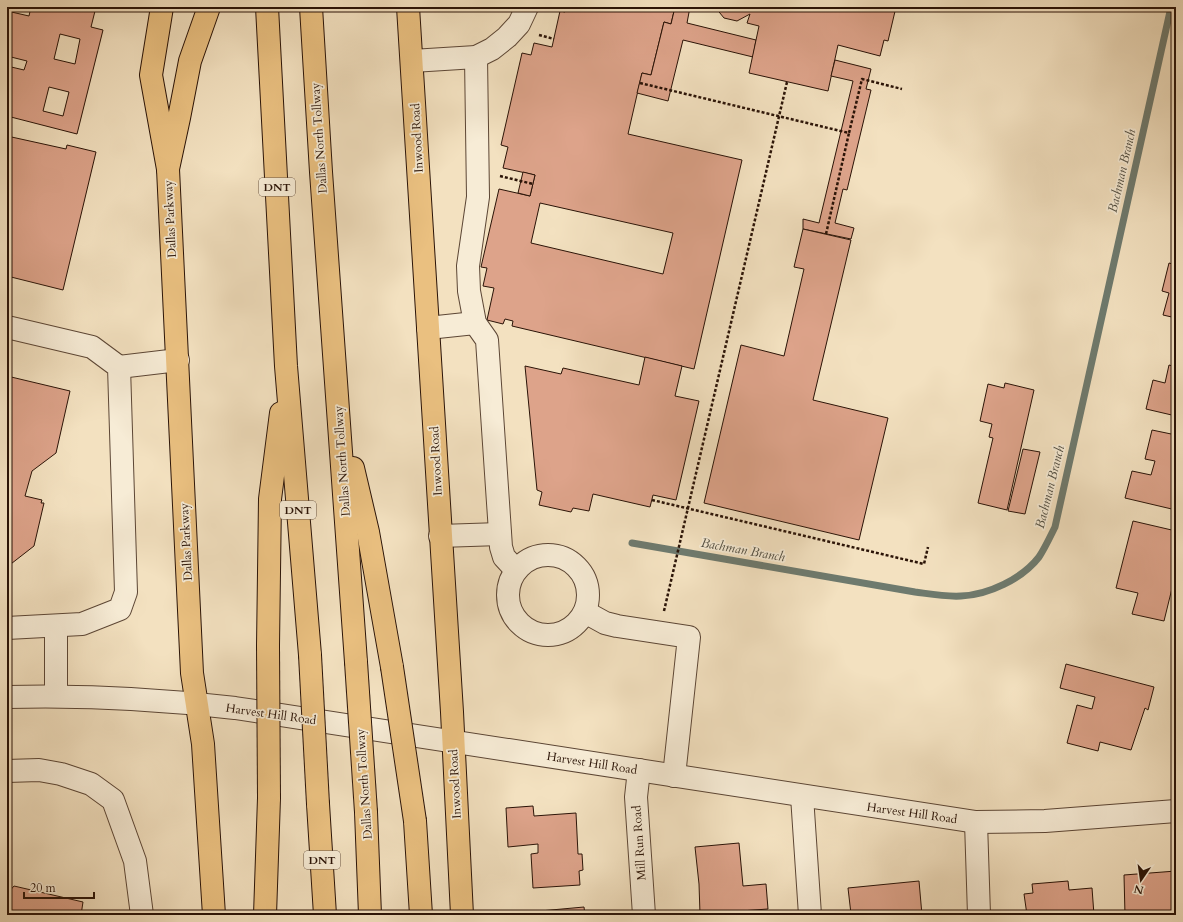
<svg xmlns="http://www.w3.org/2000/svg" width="1183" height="922" font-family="Cardo,serif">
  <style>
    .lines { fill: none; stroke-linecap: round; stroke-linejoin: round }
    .stream { stroke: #6e7a6e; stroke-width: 7 }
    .building { fill: #dda38a; stroke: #2a1307; fill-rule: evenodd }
    .minor-casing { stroke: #5c4635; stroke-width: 24 }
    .major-casing { stroke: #2a1307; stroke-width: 24 }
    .highway-casing { stroke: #2a1307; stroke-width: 24 }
    .path { stroke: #2a1307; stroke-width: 2.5; stroke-dasharray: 3 2; stroke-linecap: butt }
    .minor { stroke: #f7ecd6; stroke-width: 22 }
    .major { stroke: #eac080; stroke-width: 22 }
    .highway { stroke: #eac080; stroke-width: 22 }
    .highway-bridge-casing { stroke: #2a1307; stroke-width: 24; stroke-linecap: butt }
    .highway-bridge { stroke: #eac080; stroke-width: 22 }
    .labels { text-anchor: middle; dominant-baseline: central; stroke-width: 3.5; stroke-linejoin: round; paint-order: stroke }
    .shield { fill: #f7ecd6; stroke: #685445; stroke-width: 1 }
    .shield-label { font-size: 11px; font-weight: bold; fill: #2a1307 }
    .street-label { font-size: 12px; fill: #2a1307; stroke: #f7ecd6 }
    .water-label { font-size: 13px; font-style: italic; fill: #524f43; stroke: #f7ecd6 }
  </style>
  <rect width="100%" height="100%" fill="#f3e1c0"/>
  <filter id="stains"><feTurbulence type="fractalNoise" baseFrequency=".005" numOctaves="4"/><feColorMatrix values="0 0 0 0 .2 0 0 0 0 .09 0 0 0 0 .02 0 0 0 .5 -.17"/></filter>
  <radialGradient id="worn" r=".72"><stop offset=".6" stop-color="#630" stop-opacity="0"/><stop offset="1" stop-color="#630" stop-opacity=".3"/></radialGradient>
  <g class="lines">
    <path class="stream" d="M632,543L915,592C930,594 946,597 961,596C988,595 1022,579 1039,557C1045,548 1050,537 1055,527L1171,7"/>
  </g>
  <g class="building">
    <path d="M31,7H96L91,27L103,30L77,134L7,116V66L24,70L27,61L7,56V11L29,16ZM60,34L80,39L75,64L54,59ZM49,87L69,92L63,116L43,111Z"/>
    <path d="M566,7H675L671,24L664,22L651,75L642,73L628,134L742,160L694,369L512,326L513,321L505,319L503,324L487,320L494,288L483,286L487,268L481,267L499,189L530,196L535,175L503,168L508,147L501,145L522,53L531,55L534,43L552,47L560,11L565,12ZM540,203L673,233L663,274L531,243Z"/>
    <path d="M675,7H690L687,23L756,40L753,57L683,40L668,101L637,93L642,73L651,75L664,22L671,24Z"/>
    <path d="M715,7H896L888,41L884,40L880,56L838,45L828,91L749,73L759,26L747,23L750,14L737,21L724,18Z"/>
    <path d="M835,60L871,69L866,89L871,90L847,190L843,189L835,223L854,228L851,239L803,229V219L819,223L853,81L831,76Z"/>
    <path d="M7,136L66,149L67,145L96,152L63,290L7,276Z"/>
    <path d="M523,172L535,175L530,196L518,193Z"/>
    <path d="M803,229L851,240L813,400L888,418L859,540L704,503L741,345L784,356L804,269L794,267Z"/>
    <path d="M1169,263L1176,265V318L1163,315L1169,293L1162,291Z"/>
    <path d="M645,357L682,366L675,396L699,401L676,500L653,495L650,507L593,494L589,511L573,508L571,512L539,505L542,492L537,490L525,366L561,374L563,368L639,385Z"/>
    <path d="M1169,365L1176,367V416L1146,409L1153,380L1165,383Z"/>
    <path d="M7,376L70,391L56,453L32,471L25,496L42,500L41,503H44L34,546L7,567Z"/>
    <path d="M1005,383L1034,390L1007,510L978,503L993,438L989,437L992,424L980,421L988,384L1004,388Z"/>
    <path d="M1152,430L1176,435V510L1125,498L1132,471L1151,475L1155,461L1145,459Z"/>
    <path d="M1023,449L1040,452L1025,514L1008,511Z"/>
    <path d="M1133,521L1176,531V572L1164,621L1132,614L1138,593L1116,588Z"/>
    <path d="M1066,664L1154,687L1148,710L1145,708L1131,750L1100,742L1098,751L1067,743L1077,705L1092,709L1095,697L1060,688Z"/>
    <path d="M533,806L534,816L576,813L578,854H582L583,870L579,871L580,885L533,888L531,854L538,853V844L508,847L506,808Z"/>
    <path d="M739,843L743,886L766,884L768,909L700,914L699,884L695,847Z"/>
    <path d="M1176,871V915H1125L1124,875Z"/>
    <path d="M919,881L922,915L851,914L848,888Z"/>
    <path d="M1068,881L1069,890L1092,888L1094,915H1027L1024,894L1033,893L1032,884Z"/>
    <path d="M14,886L83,902L81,915H7V894Z"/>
    <path d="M584,907L585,915H541L540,911Z"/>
  </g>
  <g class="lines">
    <defs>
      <g id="minor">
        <path d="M476,57L478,197L468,266L469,291L475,323L487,340L501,547L504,557L516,570"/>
        <path d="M412,61L476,57L492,49L507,37L519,24L527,7"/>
        <path d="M7,327L92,347L119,367L126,592L120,609L82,624L7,628"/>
        <path d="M428,328L475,323"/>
        <path d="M119,367L178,360"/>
        <path d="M440,536L500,534"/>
        <circle cx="548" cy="595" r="40"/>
        <path d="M585,612L605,623L617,626L689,637L674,776"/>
        <path d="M56,627V695"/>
        <path d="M7,697C83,695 159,699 235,708L976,822L1045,821L1176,811"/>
        <path d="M639,770L636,797L644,915"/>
        <path d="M7,771L39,770L61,774L91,784L113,800L135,861L142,915"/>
        <path d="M802,796L810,915"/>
        <path d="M976,822L979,915"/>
      </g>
      <g id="major">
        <path d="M209,7L190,61L179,118L168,169L192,673L203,744L214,915"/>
        <path d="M408,7L452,712L462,915"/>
      </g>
      <g id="highway">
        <path d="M162,7L151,75L168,169"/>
        <path d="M267,7L286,366L310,655"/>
        <path d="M311,7L321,172L356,662"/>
        <path d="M353,468L368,532L392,667"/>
        <path d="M268,646L270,499L281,413"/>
        <path d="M318,804L325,915"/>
        <path d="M366,812L370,915"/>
        <path d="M415,821L421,915"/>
        <path d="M265,915L269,798"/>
      </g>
    </defs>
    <use href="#minor" class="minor-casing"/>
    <use href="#major" class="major-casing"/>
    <use href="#highway" class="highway-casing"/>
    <g class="path">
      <path d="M539,35L554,39"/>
      <path d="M640,83L849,133L862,79L902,89"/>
      <path d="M500,176L533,184"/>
      <path d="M826,234L849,133"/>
      <path d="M652,500L924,564L928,547"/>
      <path d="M664,611L787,82"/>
    </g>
    <use href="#minor" class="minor"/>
    <use href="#major" class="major"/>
    <use href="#highway" class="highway"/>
    <defs>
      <g id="highway-bridge">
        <path d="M268,646L269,798"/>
        <path d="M310,655L318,804"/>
        <path d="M356,662L366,812"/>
        <path d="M392,667L415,821"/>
      </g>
    </defs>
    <use href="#highway-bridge" class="highway-bridge-casing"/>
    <use href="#highway-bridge" class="highway-bridge"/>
  </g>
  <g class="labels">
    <g class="shield">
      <rect x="259" y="178" width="36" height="18" rx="3"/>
      <rect x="280" y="501" width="36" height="18" rx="3"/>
      <rect x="304" y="851" width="36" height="18" rx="3"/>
    </g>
    <g class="shield-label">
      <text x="277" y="187">DNT</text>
      <text x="298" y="510">DNT</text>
      <text x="322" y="860">DNT</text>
    </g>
    <g class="street-label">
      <text transform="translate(319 138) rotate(-94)">Dallas North Tollway</text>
      <text transform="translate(417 138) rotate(-93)">Inwood Road</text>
      <text transform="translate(170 219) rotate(-93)">Dallas Parkway</text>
      <text transform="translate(342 461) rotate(-94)">Dallas North Tollway</text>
      <text transform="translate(436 461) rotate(-93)">Inwood Road</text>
      <text transform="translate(186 542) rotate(-93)">Dallas Parkway</text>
      <text transform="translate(271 714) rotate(8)">Harvest Hill Road</text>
      <text transform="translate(592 763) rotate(9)">Harvest Hill Road</text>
      <text transform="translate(364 784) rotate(-94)">Dallas North Tollway</text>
      <text transform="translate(455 784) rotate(-93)">Inwood Road</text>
      <text transform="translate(912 813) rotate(8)">Harvest Hill Road</text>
      <text transform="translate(639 843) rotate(-94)">Mill Run Road</text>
    </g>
    <g class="water-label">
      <text transform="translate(1122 171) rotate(-77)">Bachman Branch</text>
      <text transform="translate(1050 487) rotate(-76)">Bachman Branch</text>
      <text transform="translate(743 550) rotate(10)">Bachman Branch</text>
    </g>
  </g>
  <rect width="1183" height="922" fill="none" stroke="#f3e1c0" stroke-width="24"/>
  <rect x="8" y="8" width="1167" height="906" fill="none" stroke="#2a1307" stroke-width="2"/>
  <rect x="12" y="12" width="1159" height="898" fill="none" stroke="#2a1307"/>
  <g transform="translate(1141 880) rotate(193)" stroke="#f7ecd6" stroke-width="3" paint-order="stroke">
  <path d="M0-3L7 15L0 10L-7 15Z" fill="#2a1307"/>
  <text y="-6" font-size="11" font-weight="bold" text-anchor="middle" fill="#2a1307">N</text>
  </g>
  <path d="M24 892v6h70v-6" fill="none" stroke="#2a1307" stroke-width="2"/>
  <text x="30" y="892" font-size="12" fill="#2a1307" stroke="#f7ecd6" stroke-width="3" paint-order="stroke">20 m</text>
  <rect width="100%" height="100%" filter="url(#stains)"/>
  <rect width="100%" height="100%" fill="url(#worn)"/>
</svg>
